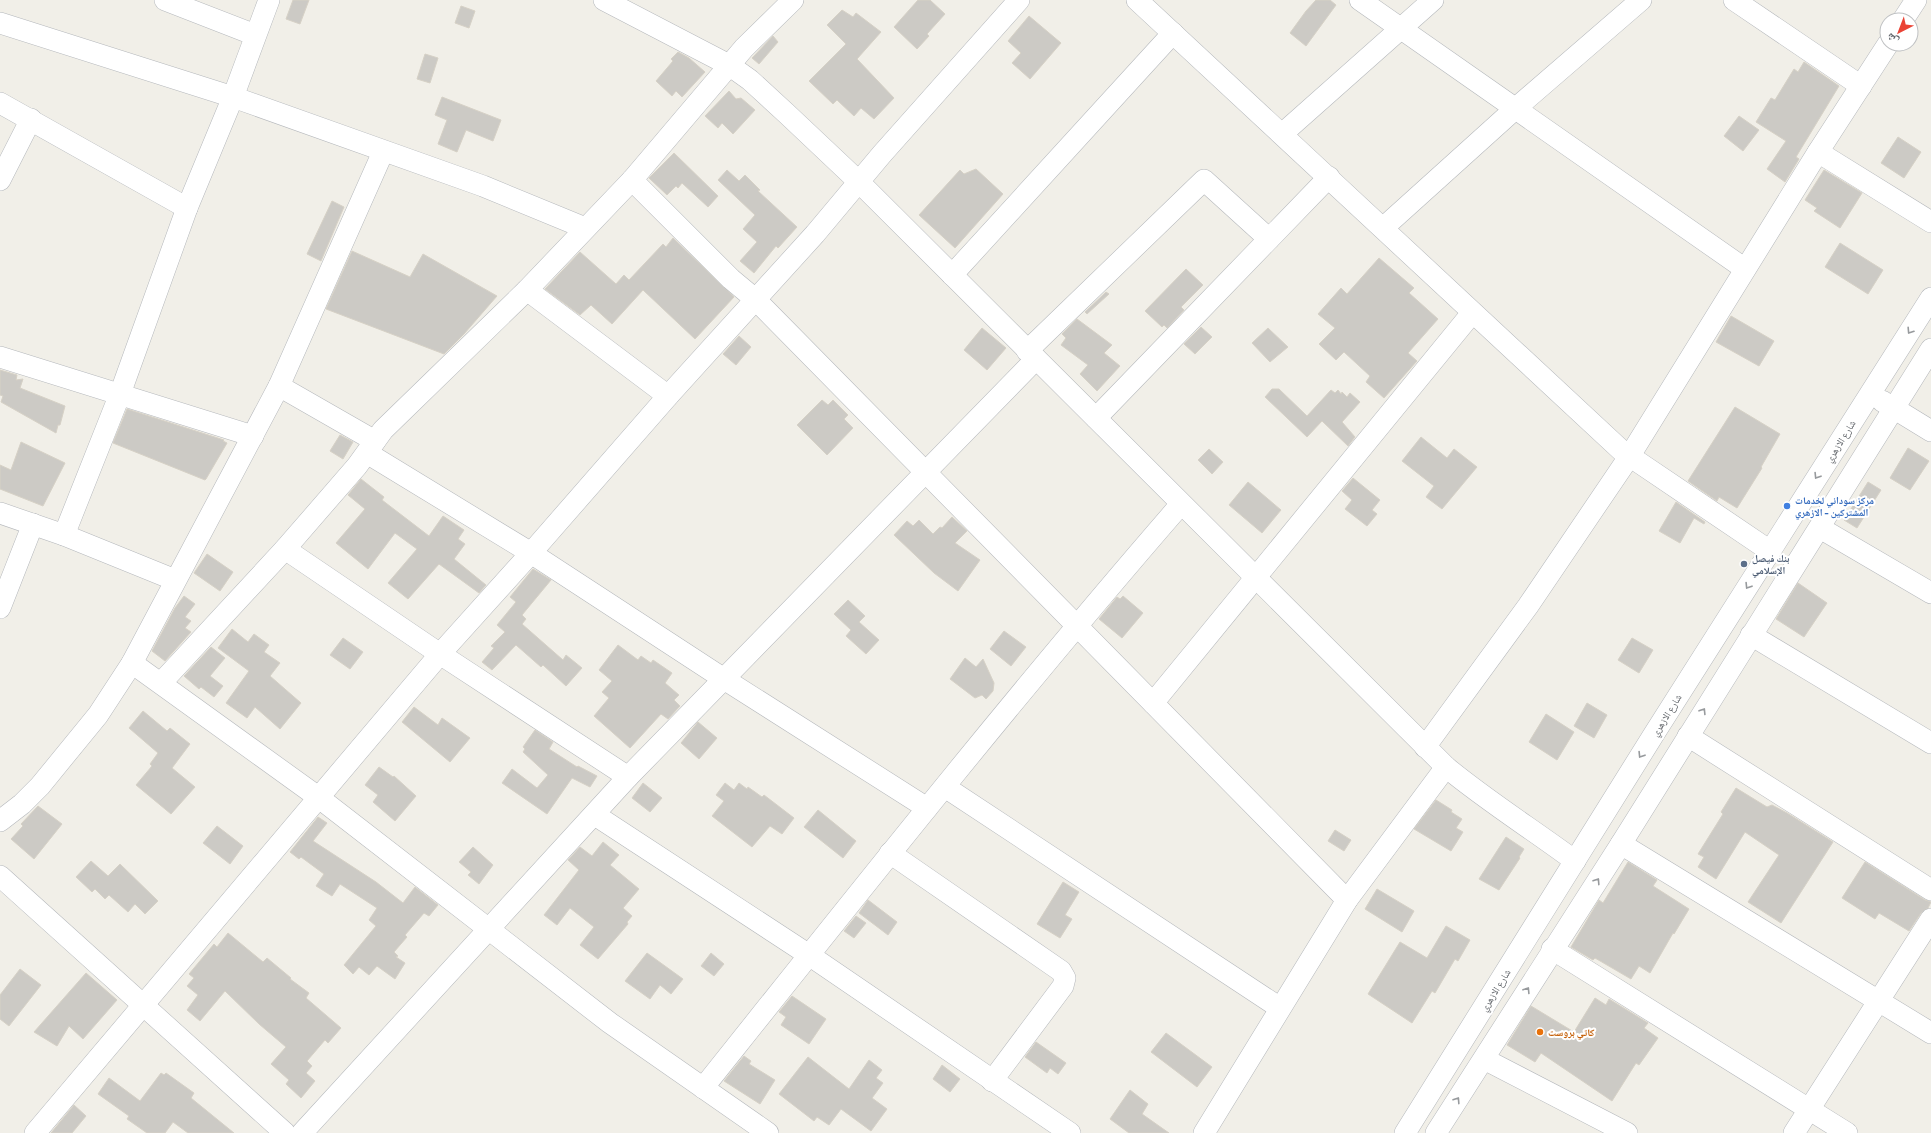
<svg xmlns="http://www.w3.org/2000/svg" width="1931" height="1133" font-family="Barlow,'Noto Naskh Arabic',sans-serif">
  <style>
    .building { fill: #cccac5; stroke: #d6d1c6 }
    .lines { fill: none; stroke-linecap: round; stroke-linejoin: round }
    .minor-casing { stroke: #b5b8bc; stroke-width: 22 }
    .minor { stroke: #fff; stroke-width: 21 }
    .oneway { stroke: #979a9d }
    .shop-dot { fill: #3f7fe0; stroke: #fff; stroke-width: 1.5 }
    .service-dot { fill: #5c6f8a; stroke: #fff; stroke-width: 1.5 }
    .food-dot { fill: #e8710a; stroke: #fff; stroke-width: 1.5 }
    .labels { text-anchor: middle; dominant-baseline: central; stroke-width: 4; stroke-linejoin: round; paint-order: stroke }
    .street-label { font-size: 10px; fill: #5f6368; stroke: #fff }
    .shop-label { font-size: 10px; font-weight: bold; fill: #366cbe; stroke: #fff; text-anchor: start }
    .service-label { font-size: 10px; font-weight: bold; fill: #4e5e75; stroke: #fff; text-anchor: start }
    .food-label { font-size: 10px; font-weight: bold; fill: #c56008; stroke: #fff; text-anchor: start }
  </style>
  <rect width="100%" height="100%" fill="#f1efe8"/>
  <g class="building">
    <path d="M293,0H309L300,24L286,19Z"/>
    <path d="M918,0H930L945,14L927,34L929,36L917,49L894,27Z"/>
    <path d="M1316,0H1330L1336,5L1306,46L1290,33L1306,11Z"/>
    <path d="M461,6L475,11L469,28L455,23Z"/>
    <path d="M842,10L853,17L856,13L881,32L857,59L894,98L874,119L861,108L854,116L837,100L833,104L809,81L846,44L827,25Z"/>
    <path d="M1029,16L1061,43L1030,79L1012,63L1021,53L1008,41Z"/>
    <path d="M773,36L778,42L759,64L752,58Z"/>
    <path d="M678,52L689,58L705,72L682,97L676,91L672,96L656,81L673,61L671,59Z"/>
    <path d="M425,54L438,58L430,83L417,79Z"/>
    <path d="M1804,62L1839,86L1796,157L1799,159L1785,182L1767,169L1786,141L1756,122L1771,98L1775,100L1794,69L1798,72Z"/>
    <path d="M729,91L736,99L741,98L755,110L733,134L722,123L718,128L705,116Z"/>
    <path d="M442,97L501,120L493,141L466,130L457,152L438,144L447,120L435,115Z"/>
    <path d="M1739,116L1759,130L1743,151L1724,136Z"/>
    <path d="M1898,137L1921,152L1904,178L1881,163Z"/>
    <path d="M674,153L718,196L708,207L682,183L678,188L676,186L667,195L649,178Z"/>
    <path d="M976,169L1003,194L955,248L919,215L960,170L964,174Z"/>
    <path d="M727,170L739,181L745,175L760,190L758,191L797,227L778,248L776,246L754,273L740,261L757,242L743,229L755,215L718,180Z"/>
    <path d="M1824,170L1862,193L1840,228L1814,211L1817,208L1805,200Z"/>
    <path d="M332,201L344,207L321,261L307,254Z"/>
    <path d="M673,238L734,297L695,339L643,290L612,324L591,305L580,315L545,289L580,252L616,284L624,275L629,280L663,244L666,247Z"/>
    <path d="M1840,243L1883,270L1868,294L1825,267Z"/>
    <path d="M352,251L410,277L423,254L497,296L464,334L444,354L326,309Z"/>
    <path d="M1379,258L1414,288L1409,293L1438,319L1408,353L1417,361L1384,398L1366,382L1370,376L1344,352L1336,360L1319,344L1335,328L1318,314L1341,288L1347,294Z"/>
    <path d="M1186,269L1203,285L1181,307L1184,310L1167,328L1164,325L1162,327L1145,311Z"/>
    <path d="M1106,292L1109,294L1087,314L1085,312Z"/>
    <path d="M1731,316L1774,341L1759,366L1716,342Z"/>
    <path d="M1077,319L1112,345L1104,353L1120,366L1097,391L1080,374L1088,365L1061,345L1066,338L1062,334Z"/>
    <path d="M1201,327L1212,337L1195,354L1184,344Z"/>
    <path d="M982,328L1006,348L987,370L964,350Z"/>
    <path d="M1268,328L1288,347L1270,362L1252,343Z"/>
    <path d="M739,336L751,347L736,365L723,354Z"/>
    <path d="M0,370L17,375L16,380L23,379L20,388L65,406L60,425H58L56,433L1,402L3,396L0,395Z"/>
    <path d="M1272,389H1279L1307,416L1331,390L1335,393L1338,390L1341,394L1342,392L1347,397L1350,393L1360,402L1342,422L1355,437L1348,446L1322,421L1307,437L1265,397Z"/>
    <path d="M822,400L828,405L833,400L848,415L844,419L853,428L827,455L797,425Z"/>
    <path d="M1735,407L1780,434L1761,467L1762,468L1737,508L1719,497L1717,501L1688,481Z"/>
    <path d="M127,409L224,440L223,441L227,443L206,479L205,480L113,443Z"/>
    <path d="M340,435L353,442L343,459L330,451Z"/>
    <path d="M1421,437L1447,458L1454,449L1477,467L1442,509L1426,497L1434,486L1402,461Z"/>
    <path d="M21,442L65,463L43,506L0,489V465L11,470Z"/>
    <path d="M1908,448L1929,461L1910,490L1890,478Z"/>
    <path d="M1209,449L1223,462L1212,474L1198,460Z"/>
    <path d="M1353,478L1380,500L1372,510L1377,514L1367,526L1345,509L1352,500L1342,491Z"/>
    <path d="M361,479L384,497L382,500L429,536L443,516L464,530L458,539L465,544L454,559L486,585L479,593L439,564L408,599L388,583L417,549L395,533L368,569L336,543L365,509L348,495Z"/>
    <path d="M1248,482L1281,510L1262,533L1229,505Z"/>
    <path d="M1868,482L1881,490L1857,528L1844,520Z"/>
    <path d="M1676,502L1705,522L1704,524L1694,518L1680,543L1659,531Z"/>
    <path d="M952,517L967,531L955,543L980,560L958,591L934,573L894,535L907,521L913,526L919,520L933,534L940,527L942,528Z"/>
    <path d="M207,554L233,572L220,591L194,573Z"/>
    <path d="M533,569L551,580L522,615L526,619L522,624L563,660L566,655L582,668L566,686L543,665L541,667L516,645L492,670L482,662L494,648L491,646L505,632L497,625L516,602L510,597Z"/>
    <path d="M1798,583L1827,603L1804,637L1776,619Z"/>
    <path d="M184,596L195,604L185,617L191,621L185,628L191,632L165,661L152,651L175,608Z"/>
    <path d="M1123,596L1143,613L1122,638L1099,619L1117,597L1120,599Z"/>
    <path d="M848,600L865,616L859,622L879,640L866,654L846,636L851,630L834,614Z"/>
    <path d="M232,629L248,642L254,634L269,645L264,652L280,663L270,676L301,703L280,729L255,707L247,718L226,703L249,671L218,648Z"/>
    <path d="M1004,631L1026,647L1011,666L990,649Z"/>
    <path d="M343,638L363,652L350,669L330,655Z"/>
    <path d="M1632,638L1653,650L1639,673L1618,660Z"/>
    <path d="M618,645L638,660L641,656L651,663L653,660L672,673L665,683L679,695L674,700L680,706L668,719L661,714L630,748L594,716L609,698L602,692L612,681L599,670Z"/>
    <path d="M211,647L225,658L210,676L223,686L214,697L201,687L199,689L184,676Z"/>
    <path d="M965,658L976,667L983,659L994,683L993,691L986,699L982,695L975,698L950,679Z"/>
    <path d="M1587,703L1607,715L1594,738L1574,726Z"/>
    <path d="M414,707L438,725L442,718L470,738L450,762L402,722Z"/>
    <path d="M143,711L167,731L170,728L190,744L172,768L195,787L171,814L136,785L152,766L150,764L158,753L129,728Z"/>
    <path d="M1546,714L1574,732L1557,760L1529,742Z"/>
    <path d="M698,722L717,738L699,759L681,743Z"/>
    <path d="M535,730L553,742L549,749L577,767L578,766L597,776L590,787L572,778L547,814L502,783L512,769L537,788L548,775L523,752L525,749L523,747Z"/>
    <path d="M379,767L393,777L394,776L416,796L395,821L373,802L378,795L365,785Z"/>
    <path d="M643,783L662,798L650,812L632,798Z"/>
    <path d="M725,783L734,790L739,783L747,789L748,787L762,797L764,795L794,818L782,834L770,826L752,847L712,816L724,801L716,795Z"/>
    <path d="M1736,788L1767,807L1772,805L1787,813L1833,842L1781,923L1748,902L1779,855L1745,832L1716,879L1698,867L1704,857L1698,854L1723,814L1721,812Z"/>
    <path d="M1436,800L1452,810L1451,812L1462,819L1456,828L1463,832L1451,851L1414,829Z"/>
    <path d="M38,806L62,824L34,859L11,839L23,826L21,824Z"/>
    <path d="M818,810L856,841L843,858L804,827Z"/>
    <path d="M318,817L327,823L313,841L376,882L403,903L415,887L438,905L429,916L424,913L405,935L407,937L394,952L398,956L396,957L405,963L395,979L377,966L369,975L359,967L353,974L344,965L376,926L369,920L377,908L340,884L332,896L316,886L324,874L301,857L299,859L290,852Z"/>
    <path d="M217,826L243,846L230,864L203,843Z"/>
    <path d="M1335,830L1351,840L1344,851L1328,841Z"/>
    <path d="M1506,837L1524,849L1519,857L1520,858L1499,890L1479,879Z"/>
    <path d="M603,842L619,855L610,865L639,889L623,908L632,916L627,922L628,924L598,959L580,945L594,927L570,908L557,925L544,915L579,870L568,860L580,847L592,856Z"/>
    <path d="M473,847L493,865L479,884L468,875L471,872L459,862Z"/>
    <path d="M91,861L108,876L120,864L158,901L145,914L135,904L128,912L109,895L105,899L95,889L92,892L76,877Z"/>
    <path d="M1628,862L1657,880L1653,886L1689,909L1674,934L1673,933L1650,973L1639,966L1631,979L1595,958L1593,960L1571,947L1599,900L1603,903Z"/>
    <path d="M1865,862L1925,900L1931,902L1928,908L1921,913L1909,931L1879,913L1875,919L1842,898Z"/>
    <path d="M1063,882L1079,892L1065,915L1072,919L1060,938L1037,924Z"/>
    <path d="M1377,889L1414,911L1402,932L1365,909Z"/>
    <path d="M868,900L897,922L888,935L859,913Z"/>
    <path d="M856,916L866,923L854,938L844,931Z"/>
    <path d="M1446,926L1470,940L1458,961L1455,959L1435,993L1432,991L1412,1023L1368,994L1400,942L1427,958Z"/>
    <path d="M228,933L263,962L267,958L291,978L290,979L309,993L306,998L341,1028L328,1043L325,1040L307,1061L312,1066L306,1073L315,1081L301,1098L286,1084L289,1080L271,1064L286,1047L259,1024L225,991L200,1021L187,1010L198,995L187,986L194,978L189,974L214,944L217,947Z"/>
    <path d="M647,953L683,979L671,994L660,985L650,999L625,981Z"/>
    <path d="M711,953L724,964L714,976L701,966Z"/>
    <path d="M20,969L41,985L9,1026L0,1019V995Z"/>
    <path d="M86,973L117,1000L83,1039L69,1026L57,1046L34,1032Z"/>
    <path d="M792,996L826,1019L809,1044L781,1025L786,1017L779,1012Z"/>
    <path d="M1595,998L1606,1005L1609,999L1648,1023L1644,1028L1658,1038L1639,1065L1636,1063L1612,1101L1541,1053L1535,1062L1507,1045L1531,1006L1574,1032Z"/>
    <path d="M1166,1033L1212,1067L1197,1087L1151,1052Z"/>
    <path d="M1036,1042L1066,1063L1058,1074L1050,1068L1047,1073L1025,1057Z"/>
    <path d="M744,1056L751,1061L749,1064L775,1080L760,1104L724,1081Z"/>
    <path d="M808,1057L849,1089L869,1060L882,1070L876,1078L883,1083L872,1098L887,1109L871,1131L841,1109L829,1125L817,1117L814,1121L779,1094Z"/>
    <path d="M942,1065L960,1079L950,1092L933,1079Z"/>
    <path d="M161,1073L164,1075L166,1073L194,1093L191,1098L234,1133H188L173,1122L165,1133H147L127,1119L129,1116L98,1094L109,1078L140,1101Z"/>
    <path d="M1130,1090L1148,1104L1142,1114L1169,1133H1129L1110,1119Z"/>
    <path d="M74,1105L86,1116L72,1133H51Z"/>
  </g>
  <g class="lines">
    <defs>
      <g id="minor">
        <path d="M165,0L255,35"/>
        <path d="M604,0L729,65L750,80L787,114L858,181L1446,767C1487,801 1532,829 1575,861"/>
        <path d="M1137,0L1622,451L1770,551"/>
        <path d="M1360,0L1745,269"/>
        <path d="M1734,0L1861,86"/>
        <path d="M1903,20L1916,0"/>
        <path d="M0,23L233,97L483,186L585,228"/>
        <path d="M0,103L187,208"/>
        <path d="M1282,134L1433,0"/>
        <path d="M1818,152L1931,222"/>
        <path d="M0,180L31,119"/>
        <path d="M632,180L731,279L755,299L1347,900"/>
        <path d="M1383,228L1516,108L1641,0"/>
        <path d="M952,275L1173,33"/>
        <path d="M527,290L668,396"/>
        <path d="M1027,351L1204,180L1269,239"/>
        <path d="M0,357L253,436"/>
        <path d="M279,386L375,441"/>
        <path d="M1882,401L1931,431"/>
        <path d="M1096,418L1329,177"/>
        <path d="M367,453L531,553L724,679L927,808"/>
        <path d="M0,513L64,535L175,580"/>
        <path d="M1820,528L1931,593"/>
        <path d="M64,535L120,394L187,208L233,97L269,0"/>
        <path d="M285,549L440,654L628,777"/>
        <path d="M0,608L33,524"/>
        <path d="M1751,635L1931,743"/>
        <path d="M132,663L318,797L610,1023L768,1133"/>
        <path d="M161,683L285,549L357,466L383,430L527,290L632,180L744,48L793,0"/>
        <path d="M1153,703L1472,313"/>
        <path d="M1688,736L1931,890"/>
        <path d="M1425,747L1528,606L1629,457L1818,152L1888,44"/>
        <path d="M945,787L1280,1008"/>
        <path d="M595,815L809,955L1070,1133"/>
        <path d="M0,821L22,804L40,786L98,715L132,663L279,386L383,152"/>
        <path d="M1621,844L1931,1033"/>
        <path d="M890,853L1061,971L1065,978L1063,986L992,1081"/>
        <path d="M0,876L285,1133"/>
        <path d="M1552,949L1847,1133"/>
        <path d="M1484,1059L1627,1133"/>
        <path d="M703,1088C860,891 1016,694 1181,504"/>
        <path d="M35,1133L440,654L531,553L668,396L815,234L882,154L1019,0"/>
        <path d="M302,1133L628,777L1036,359"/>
        <path d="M1204,1133L1347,900L1446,767"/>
        <path d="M1405,1133L1654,734L1931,298"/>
        <path d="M1436,1133L1621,844L1931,349"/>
        <path d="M1794,1133L1931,919"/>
      </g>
    </defs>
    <use href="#minor" class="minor-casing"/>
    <use href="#minor" class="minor"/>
  </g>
  <defs><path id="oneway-chevron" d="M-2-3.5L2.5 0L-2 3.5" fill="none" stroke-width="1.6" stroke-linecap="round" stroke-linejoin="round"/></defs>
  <g class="oneway">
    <use href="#oneway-chevron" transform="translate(1910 331) rotate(123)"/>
    <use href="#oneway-chevron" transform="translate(1817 476) rotate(122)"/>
    <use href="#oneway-chevron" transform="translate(1748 586) rotate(122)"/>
    <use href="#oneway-chevron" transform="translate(1703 711) rotate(-58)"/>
    <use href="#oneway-chevron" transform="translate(1641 755) rotate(122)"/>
    <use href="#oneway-chevron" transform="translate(1597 881) rotate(-57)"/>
    <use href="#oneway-chevron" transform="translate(1527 990) rotate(-58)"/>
    <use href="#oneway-chevron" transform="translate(1457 1100) rotate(-57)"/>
  </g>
  <circle class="shop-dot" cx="1787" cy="506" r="4"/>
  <circle class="service-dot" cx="1744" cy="564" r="4"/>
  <circle class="food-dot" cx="1540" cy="1032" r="4"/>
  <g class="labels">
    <g class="street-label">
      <text transform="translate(1840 441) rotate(-58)">شارع الازهري</text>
      <text transform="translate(1666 715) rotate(-58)">شارع الازهري</text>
      <text transform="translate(1495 990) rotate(-58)">شارع الازهري</text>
    </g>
    <g class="shop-label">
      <text x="1795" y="500">مركز سوداني لخدمات<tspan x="1795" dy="12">المشتركين - الازهري</tspan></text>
    </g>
    <g class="service-label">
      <text x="1752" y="558">بنك فيصل<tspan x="1752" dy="12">الإسلامي</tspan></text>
    </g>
    <g class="food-label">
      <text x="1548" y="1032">كاتي بروست</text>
    </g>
  </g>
  <g transform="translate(1899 32) rotate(222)"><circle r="19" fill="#ffffff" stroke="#bfc1c3"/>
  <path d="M0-3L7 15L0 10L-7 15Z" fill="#ea4335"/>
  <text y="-6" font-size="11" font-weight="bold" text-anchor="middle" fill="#5f6368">ش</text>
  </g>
</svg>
